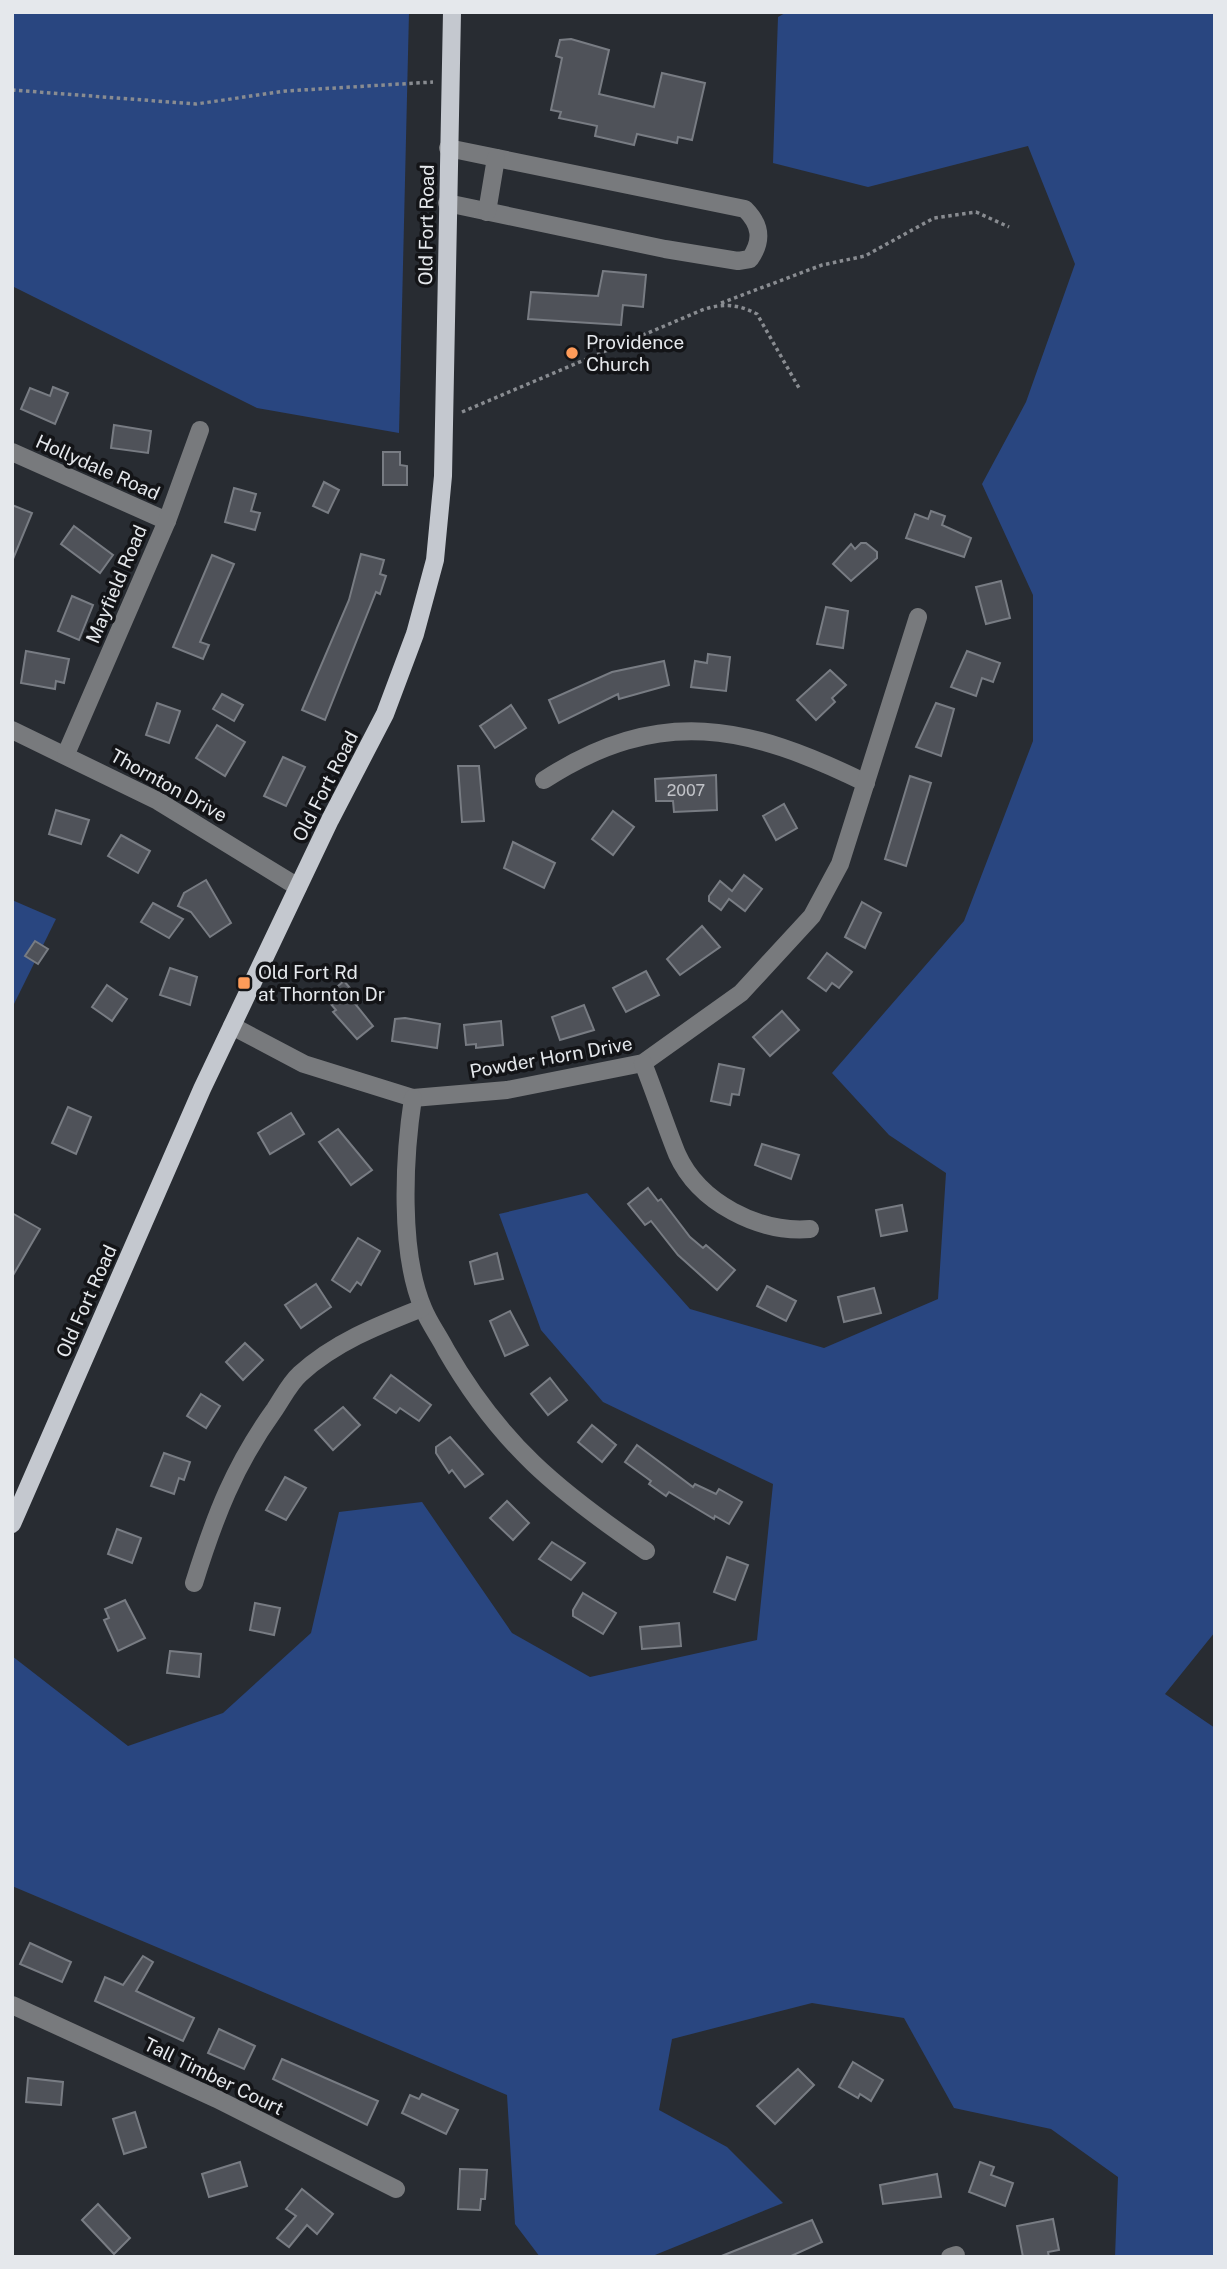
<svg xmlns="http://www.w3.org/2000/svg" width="1227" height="2269" font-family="'Public Sans',sans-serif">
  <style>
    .green { fill: #294680 }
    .building { fill: #4f5259; stroke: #787c83; stroke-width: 2 }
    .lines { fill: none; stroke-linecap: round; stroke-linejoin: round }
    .path { stroke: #898c91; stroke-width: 3.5; stroke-dasharray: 3.5 3.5; stroke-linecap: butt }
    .minor { stroke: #787a7d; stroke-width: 18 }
    .major { stroke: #c4c8cf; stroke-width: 18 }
    .poi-dot { fill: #fe9b59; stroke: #131417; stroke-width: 2.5 }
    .labels { text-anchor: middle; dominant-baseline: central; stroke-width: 7; stroke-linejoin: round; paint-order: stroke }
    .number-label { font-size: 16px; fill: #c0c2c7 }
    .street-label { font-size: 19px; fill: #e5e8ec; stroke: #131417 }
    .poi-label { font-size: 19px; fill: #e5e8ec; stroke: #131417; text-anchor: start }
  </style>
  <rect width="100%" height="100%" fill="#282c32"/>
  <g class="green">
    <path d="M12,12H409L399,433L257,408L12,286Z"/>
    <path d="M787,12H1215V1632L1165,1694L1215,1728V2257H1115L1118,2177L1051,2129L954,2108L904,2018L812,2003L672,2039L659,2110L727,2147L783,2203L650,2257H540L515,2224L507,2095L12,1886V1656L128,1746L223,1713L311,1633L339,1512L422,1502L512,1633L590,1677L757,1640L773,1484L603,1402L541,1330L499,1214L587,1193L690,1309L824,1348L938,1299L946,1173L889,1135L832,1073L964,921L1033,741V595L982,484L1026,402L1075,264L1028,146L868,187L773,163L778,17Z"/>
    <path d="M12,900L56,919L12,1008Z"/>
  </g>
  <g class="building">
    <path d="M571,39L609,50L599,94L654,107L662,73L705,83L692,140L678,137L677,143L637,134L634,145L595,136L597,126L559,118L561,112L551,110L562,58L556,56L560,40Z"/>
    <path d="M603,271L646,275L643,307L623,305L621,325L528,319L531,292L598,296Z"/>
    <path d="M53,387L68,393L55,424L21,409L30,388L50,396Z"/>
    <path d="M114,425L151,431L148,453L111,448Z"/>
    <path d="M383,452H400V465L407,466V485H383Z"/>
    <path d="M324,482L339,490L328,513L313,506Z"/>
    <path d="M234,488L256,494L251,511L260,513L255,530L225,522Z"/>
    <path d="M12,505L32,513L13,559H12Z"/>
    <path d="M931,511L945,516L942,525L971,538L964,557L906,538L915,514L928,519Z"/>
    <path d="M74,526L113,555L100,573L61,544Z"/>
    <path d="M861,543H866L877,552V558L851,581L833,564L851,544L855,549Z"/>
    <path d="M361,554L384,560L380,574L386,576L380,594L376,592L325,720L302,710L349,600Z"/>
    <path d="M212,555L234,564L200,642L209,645L203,659L173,647Z"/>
    <path d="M1001,581L1010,618L986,624L976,587Z"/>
    <path d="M72,596L93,605L79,640L58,631Z"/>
    <path d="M826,607L848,611L843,648L817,644Z"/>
    <path d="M26,651L69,659L64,683L56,681L55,689L21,683Z"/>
    <path d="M967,651L1000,663L993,682L982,678L976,696L951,687Z"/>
    <path d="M708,654L730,657L726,691L691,687L695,661L707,663Z"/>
    <path d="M664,661L669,685L619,699L618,694L559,723L549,700L612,672Z"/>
    <path d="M830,670L846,685L832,698L835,702L816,720L797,700Z"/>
    <path d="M222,694L243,705L234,721L213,709Z"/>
    <path d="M157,703L180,711L169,743L146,735Z"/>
    <path d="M936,703L954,709L941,756L916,747Z"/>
    <path d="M511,705L526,728L495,748L480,726Z"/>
    <path d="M217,725L245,742L225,776L196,758Z"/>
    <path d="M283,757L305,767L286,806L264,796Z"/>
    <path d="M458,766H479L484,821L462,822Z"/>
    <path d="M716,775L717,810L674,812L673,801H656L655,779Z"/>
    <path d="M910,776L931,783L906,866L885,859Z"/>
    <path d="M784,804L797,828L776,840L763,816Z"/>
    <path d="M56,810L89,820L81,844L49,834Z"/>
    <path d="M613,811L634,827L613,855L592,839Z"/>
    <path d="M121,835L150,851L138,873L108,856Z"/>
    <path d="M513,842L555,863L544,888L504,868Z"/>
    <path d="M744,875L762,889L745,911L729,899L721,910L709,901V896L720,881L732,891Z"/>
    <path d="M206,880L231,923L210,937L191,912L178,906L184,893Z"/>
    <path d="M862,902L881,913L865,948L845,937Z"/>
    <path d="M153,903L183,919L169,938L141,922Z"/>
    <path d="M702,926L720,947L680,975L667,959Z"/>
    <path d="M35,941L48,949L38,964L25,956Z"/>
    <path d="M827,953L852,972L839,988L832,983L826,991L808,978Z"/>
    <path d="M170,968L197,977L190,1005L160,995Z"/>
    <path d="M646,971L659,995L626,1012L613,988Z"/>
    <path d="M344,981L361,1001L356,1005L373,1026L357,1039L333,1012L336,1010L325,997Z"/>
    <path d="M107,985L127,999L112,1021L92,1007Z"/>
    <path d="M584,1005L594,1030L560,1040L552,1017Z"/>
    <path d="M782,1011L799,1030L770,1056L753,1037Z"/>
    <path d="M405,1018L440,1024L437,1048L392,1041L395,1019Z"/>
    <path d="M501,1021L503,1045L476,1048V1044L466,1045L464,1025Z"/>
    <path d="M719,1064L744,1069L739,1095L732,1094L730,1105L711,1101Z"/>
    <path d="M68,1107L91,1117L76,1154L52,1143Z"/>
    <path d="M291,1113L304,1134L270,1154L258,1133Z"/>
    <path d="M338,1129L372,1170L351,1185L319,1142Z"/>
    <path d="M762,1144L799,1155L791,1179L755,1165Z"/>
    <path d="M648,1188L658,1201L661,1199L690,1237L703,1248L706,1245L735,1270L717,1290L678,1255L651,1221L645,1225L628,1204Z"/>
    <path d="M902,1205L907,1231L881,1236L876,1210Z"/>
    <path d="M12,1213L40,1229L12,1277Z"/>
    <path d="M358,1238L380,1251L361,1285L357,1282L350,1292L332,1280Z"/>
    <path d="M497,1253L503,1279L475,1284L470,1262Z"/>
    <path d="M316,1284L331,1307L301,1328L285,1305Z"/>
    <path d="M767,1286L796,1301L786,1321L757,1306Z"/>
    <path d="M874,1288L881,1313L844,1322L838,1297Z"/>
    <path d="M510,1311L528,1345L505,1356L490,1321Z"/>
    <path d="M245,1343L263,1360L243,1380L226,1362Z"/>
    <path d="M391,1375L431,1405L419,1421L400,1408L396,1413L374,1398Z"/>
    <path d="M550,1378L567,1400L548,1415L531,1394Z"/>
    <path d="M201,1394L220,1406L206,1428L187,1416Z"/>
    <path d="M343,1407L360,1425L333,1450L315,1430Z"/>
    <path d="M592,1425L616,1445L602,1462L578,1442Z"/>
    <path d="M450,1437L483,1474L465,1487L452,1470L449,1473L436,1453V1447Z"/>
    <path d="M637,1445L693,1487L695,1484L716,1494L719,1489L742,1502L729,1524L715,1516L714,1519L669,1492L666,1496L649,1484L651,1481L625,1462Z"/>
    <path d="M164,1453L190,1462L184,1480L179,1478L174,1494L151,1486Z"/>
    <path d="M285,1477L306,1488L286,1520L266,1510Z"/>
    <path d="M507,1501L529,1523L513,1540L490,1518Z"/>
    <path d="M117,1529L141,1538L132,1563L108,1554Z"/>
    <path d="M552,1542L585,1563L571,1580L539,1559Z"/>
    <path d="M727,1557L748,1565L735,1600L714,1592Z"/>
    <path d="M583,1593L616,1613L603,1634L573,1616V1610Z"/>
    <path d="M125,1600L145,1638L118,1651L104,1620L109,1618L105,1609Z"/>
    <path d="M255,1603L280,1608L274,1635L250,1630Z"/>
    <path d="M679,1623L681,1646L642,1649L640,1627Z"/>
    <path d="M170,1651L201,1654L199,1677L167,1673Z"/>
    <path d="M30,1943L71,1962L62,1982L20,1964Z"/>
    <path d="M143,1956L153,1962L136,1991L194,2018L183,2041L95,2001L105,1977L123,1985Z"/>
    <path d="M219,2029L255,2046L244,2069L208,2053Z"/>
    <path d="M282,2059L378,2101L367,2125L273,2079Z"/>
    <path d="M853,2062L883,2080L871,2101L860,2094L858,2098L839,2087Z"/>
    <path d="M798,2069L814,2085L775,2124L757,2106Z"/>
    <path d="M28,2078L63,2082L61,2105L26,2102Z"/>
    <path d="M422,2094L458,2110L446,2134L402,2113L410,2095L419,2099Z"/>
    <path d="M135,2112L146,2147L124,2154L113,2119Z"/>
    <path d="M240,2162L247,2186L209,2197L202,2174Z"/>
    <path d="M980,2162L994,2167L991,2175L1013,2183L1005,2206L969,2192Z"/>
    <path d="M460,2169L487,2170L485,2199H481L480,2210L458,2209Z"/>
    <path d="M937,2174L941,2197L883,2204L880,2185Z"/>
    <path d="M302,2189L333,2214L317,2234L307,2225L289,2247L277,2238L296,2216L286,2209Z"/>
    <path d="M98,2204L130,2238L114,2254L82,2220Z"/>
    <path d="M1053,2219L1059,2250L1048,2252L1049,2257H1023L1017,2226Z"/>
    <path d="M812,2220L822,2242L789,2257H719Z"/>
  </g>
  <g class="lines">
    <g class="path">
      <path d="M12,90L196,104L286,91L433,82"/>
      <path d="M721,303L822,265L865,256L934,218L976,212L1009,227"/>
      <path d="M462,412L702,310C722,303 738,304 757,314L799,388"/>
    </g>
    <g class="minor">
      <path d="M447,203L665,249L738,261L750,259C763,240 761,225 745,209L448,148"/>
      <path d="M487,212L496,158"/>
      <path d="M12,452L167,521"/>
      <path d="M12,730L158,801L298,887"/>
      <path d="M66,754L167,521L200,430"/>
      <path d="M544,780C660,705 748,725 866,783"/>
      <path d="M232,1026L304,1064L413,1098L507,1090L643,1063L741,993L812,916L840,864L918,617"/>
      <path d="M643,1063C655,1093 665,1124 677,1154C699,1203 759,1233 810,1229"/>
      <path d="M413,1098C404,1157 399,1252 423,1308C429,1323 439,1336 446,1350C500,1444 558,1491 646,1551"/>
      <path d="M194,1583C215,1516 234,1466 275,1409C283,1397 290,1383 300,1374C335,1342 379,1325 422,1308"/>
      <path d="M12,2005L217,2099L396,2189"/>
      <path d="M950,2257L956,2255"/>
    </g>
    <path class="major" d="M12,1524L202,1089L330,820L385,714L415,634L435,560L443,476L452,12"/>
  </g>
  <g class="poi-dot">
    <circle cx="572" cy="353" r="7"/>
    <rect x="237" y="976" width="14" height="14" rx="3.5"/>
  </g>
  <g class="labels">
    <g class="number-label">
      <text x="686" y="790">2007</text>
    </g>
    <g class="street-label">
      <text transform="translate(426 225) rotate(-89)">Old Fort Road</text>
      <text transform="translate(98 467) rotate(24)">Hollydale Road</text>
      <text transform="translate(116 584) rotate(-67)">Mayfield Road</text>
      <text transform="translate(169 785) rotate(29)">Thornton Drive</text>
      <text transform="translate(325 786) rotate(-63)">Old Fort Road</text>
      <text transform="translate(551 1057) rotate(-10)">Powder Horn Drive</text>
      <text transform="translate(86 1301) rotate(-66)">Old Fort Road</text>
      <text transform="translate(214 2076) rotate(26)">Tall Timber Court</text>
    </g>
    <g class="poi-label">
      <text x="586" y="342">Providence<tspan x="586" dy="22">Church</tspan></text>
      <text x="258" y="972">Old Fort Rd<tspan x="258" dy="22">at Thornton Dr</tspan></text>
    </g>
  </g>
  <rect width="1227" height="2269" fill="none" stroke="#e5e8ec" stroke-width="28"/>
</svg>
